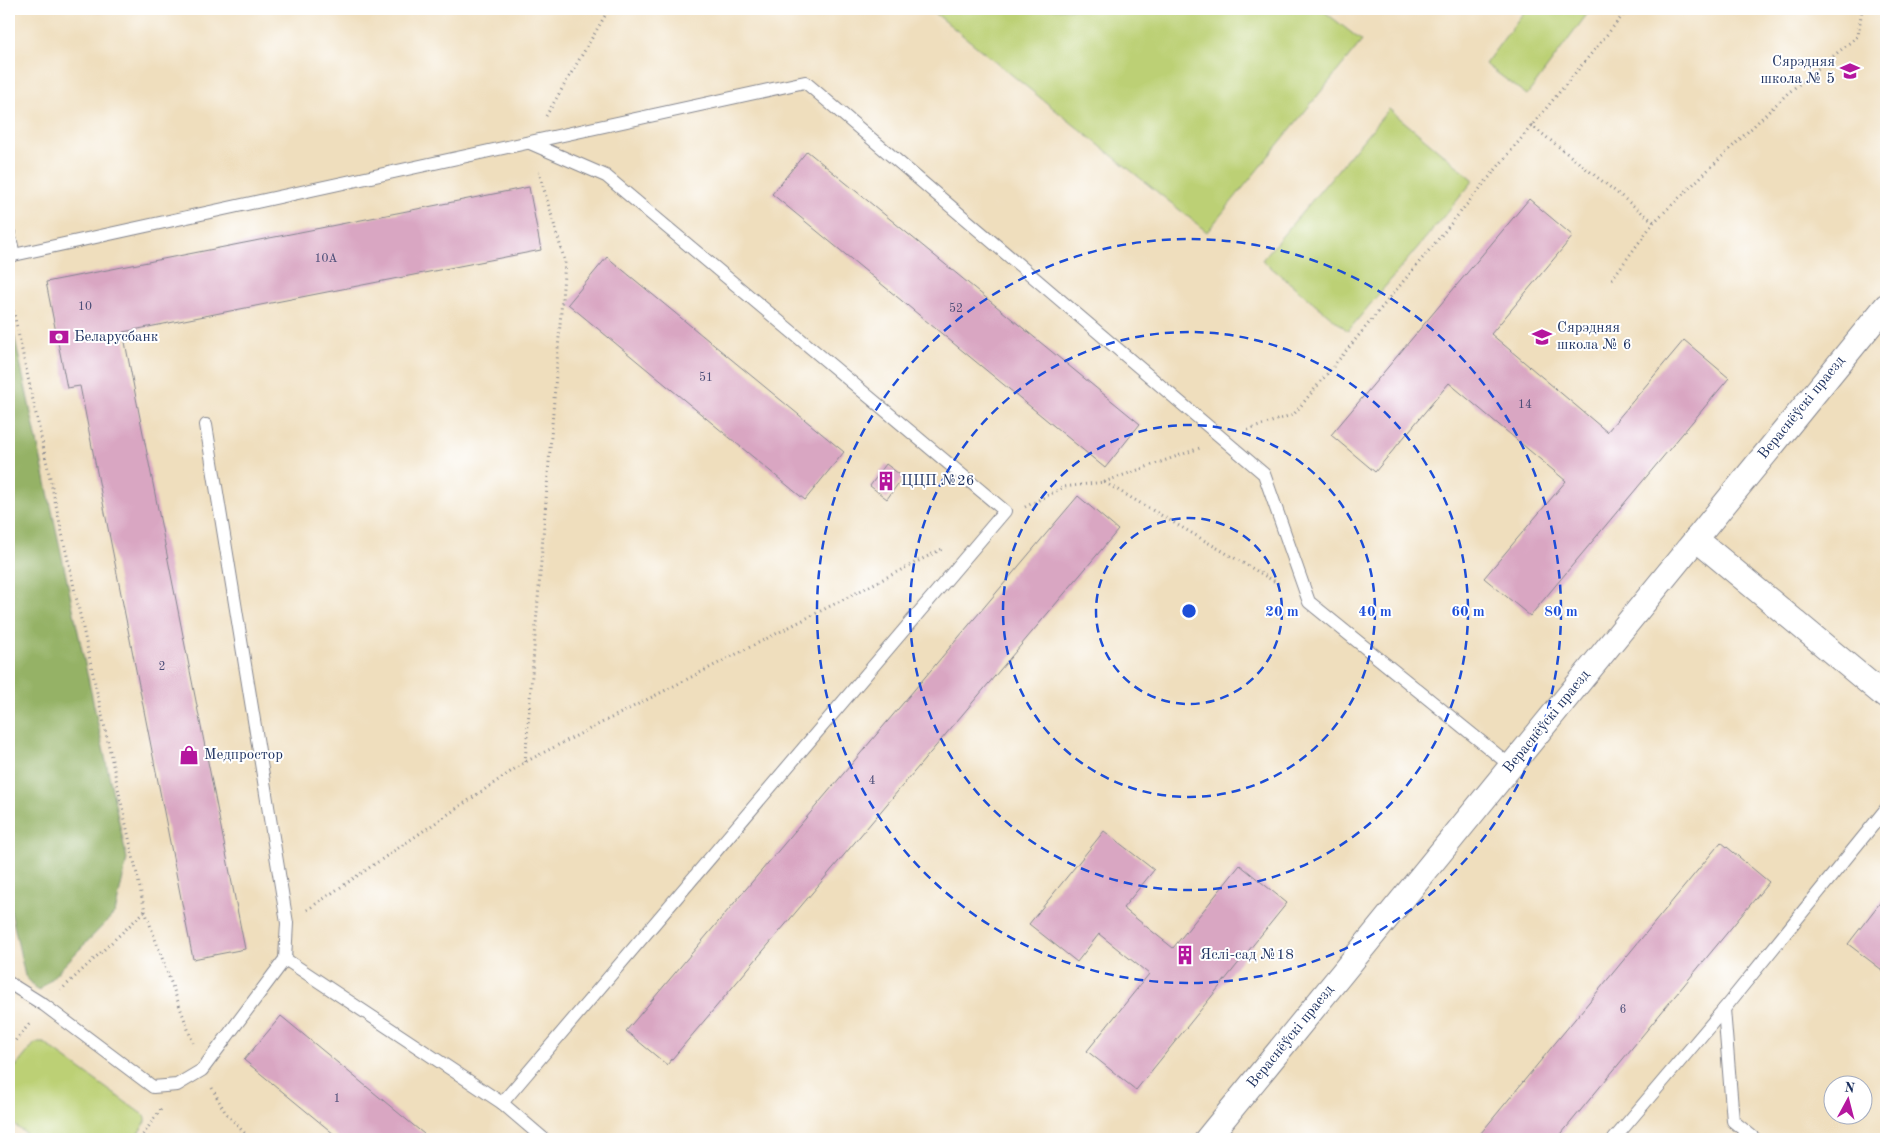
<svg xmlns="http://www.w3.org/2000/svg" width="1895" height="1148" font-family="'Old Standard TT',serif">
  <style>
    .green { fill: #bcd074; stroke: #6c8069 }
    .forest { fill: #95b266; stroke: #587062 }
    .building { fill: #d9a6c2 }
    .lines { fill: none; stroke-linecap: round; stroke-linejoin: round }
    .lane-casing { stroke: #85868e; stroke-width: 14 }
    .street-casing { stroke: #85868e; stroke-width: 26 }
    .path { stroke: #85868e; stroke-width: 3; stroke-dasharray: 1 4; stroke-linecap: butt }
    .lane { stroke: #fff; stroke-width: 12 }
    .street { stroke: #fff; stroke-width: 24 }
    .ring { fill: none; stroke: #1d4ed8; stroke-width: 2.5; stroke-dasharray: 9 6 }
    .labels { text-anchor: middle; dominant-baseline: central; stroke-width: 4; stroke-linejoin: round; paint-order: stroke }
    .number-label { font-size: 12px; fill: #4a4d77 }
    .poi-label { font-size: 15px; fill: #1b2f5e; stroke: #fff; text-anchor: start }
    .street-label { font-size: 15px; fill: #1b2f5e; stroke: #fff }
    .centre { fill: #1d4ed8; stroke: #fff; stroke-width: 2.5 }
    .ring-label { font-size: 15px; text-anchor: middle; font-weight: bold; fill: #1d4ed8; stroke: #fff; stroke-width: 4; stroke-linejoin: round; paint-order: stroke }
  </style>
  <rect width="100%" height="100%" fill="#fff"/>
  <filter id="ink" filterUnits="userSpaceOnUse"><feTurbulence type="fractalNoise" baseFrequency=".02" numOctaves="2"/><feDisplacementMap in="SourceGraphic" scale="10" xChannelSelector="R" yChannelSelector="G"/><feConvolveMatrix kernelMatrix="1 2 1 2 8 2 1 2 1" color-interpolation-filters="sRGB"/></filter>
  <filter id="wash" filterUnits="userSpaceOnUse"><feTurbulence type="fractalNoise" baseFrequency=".0096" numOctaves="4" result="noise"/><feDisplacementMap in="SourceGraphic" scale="20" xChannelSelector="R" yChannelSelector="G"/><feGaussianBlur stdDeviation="1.12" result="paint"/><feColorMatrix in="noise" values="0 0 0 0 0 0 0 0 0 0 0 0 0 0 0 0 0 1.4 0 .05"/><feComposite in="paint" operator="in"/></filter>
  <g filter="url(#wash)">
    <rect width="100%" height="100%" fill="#efdebd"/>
    <g class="green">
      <path d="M930,9H1321L1362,41L1207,232Z"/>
      <path d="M1526,9H1591L1527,95L1485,64Z"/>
      <path d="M1389,109L1474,180L1348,331L1262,260Z"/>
      <path d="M35,1043H44L146,1117V1122L134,1139H33L9,1121V1075Z"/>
    </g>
    <path class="forest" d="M9,311L127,859L115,913L39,991L25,976L9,902Z"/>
    <g id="blocks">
      <g class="building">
        <path d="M97,9H116V10L97,13Z"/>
        <path d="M807,151L1140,424L1105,468L772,194Z"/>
        <path d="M529,187L541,250L123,332L245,949L193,959L80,386L67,388L46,282Z"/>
        <path d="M1529,199L1573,236L1491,334L1607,432L1684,340L1729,378L1530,616L1484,578L1566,481L1449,383L1375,472L1331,435Z"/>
        <path d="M607,257L844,452L805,500L568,304Z"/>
        <path d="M886,464L903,477L887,499L870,486Z"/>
        <path d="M1078,496L1118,530L667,1065L626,1031Z"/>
        <path d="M1104,831L1154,870L1123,908L1173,948L1240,865L1287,903L1136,1090L1087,1051L1149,974L1099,934L1077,962L1029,924Z"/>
        <path d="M1721,842L1769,882L1557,1139H1476Z"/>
        <path d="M1886,895V973L1848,944Z"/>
        <path d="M281,1016L430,1139H340L244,1060Z"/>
      </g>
    </g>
  </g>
  <g filter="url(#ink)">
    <use href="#blocks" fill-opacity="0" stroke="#85868e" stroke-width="1"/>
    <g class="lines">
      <defs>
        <g id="lane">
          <path d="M9,233L14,255"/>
          <path d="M9,256L805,82L1264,474L1309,602L1511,766"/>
          <path d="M206,425L287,923L285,959"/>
          <path d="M9,983L44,1005L153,1087L177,1085L202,1070L285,959L502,1103L1005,511L606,176L530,143"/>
          <path d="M1724,1009L1733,1121L1755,1139"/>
          <path d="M502,1103L544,1139"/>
          <path d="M1614,1139L1724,1009L1886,809"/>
        </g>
        <g id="street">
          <path d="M1696,539L1886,697"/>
          <path d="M1207,1139L1886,306"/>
        </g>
      </defs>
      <use href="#lane" class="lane-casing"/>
      <use href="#street" class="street-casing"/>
      <g class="path">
        <path d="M546,116L609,9"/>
        <path d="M1531,125L1654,222"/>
        <path d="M1612,279L1654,222L1788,93L1858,36L1862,9"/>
        <path d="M9,291L145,911L61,990"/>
        <path d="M1248,430L1294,414L1628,9"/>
        <path d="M1104,482L1200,448"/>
        <path d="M1025,507L1064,487L1104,482L1279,584"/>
        <path d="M525,762L565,262L539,172"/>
        <path d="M307,910L525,762L942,549"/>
        <path d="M145,911L193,1043"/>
        <path d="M9,1048L31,1022"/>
        <path d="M212,1088L225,1112L250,1139"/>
        <path d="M140,1139L161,1109"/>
      </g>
      <use href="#lane" class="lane"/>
      <use href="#street" class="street"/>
    </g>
  </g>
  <g class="ring">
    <circle cx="1189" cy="611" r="93"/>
    <circle cx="1189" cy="611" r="186"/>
    <circle cx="1189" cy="611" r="279"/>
    <circle cx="1189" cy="611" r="372"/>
  </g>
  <defs>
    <symbol id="school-bare" viewBox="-9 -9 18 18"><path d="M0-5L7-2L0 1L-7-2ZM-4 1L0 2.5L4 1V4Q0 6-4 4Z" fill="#b5179e" stroke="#fff" stroke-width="2.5" paint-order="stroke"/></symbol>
    <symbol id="bank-bare" viewBox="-9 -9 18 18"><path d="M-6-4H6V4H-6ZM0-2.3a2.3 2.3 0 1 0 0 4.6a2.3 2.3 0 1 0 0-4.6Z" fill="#b5179e" stroke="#fff" stroke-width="2.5" paint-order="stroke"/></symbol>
    <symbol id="building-bare" viewBox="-9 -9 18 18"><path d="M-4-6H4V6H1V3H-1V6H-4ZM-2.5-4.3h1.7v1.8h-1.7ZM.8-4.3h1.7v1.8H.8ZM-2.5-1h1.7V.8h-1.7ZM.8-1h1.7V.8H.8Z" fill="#b5179e" stroke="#fff" stroke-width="2.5" paint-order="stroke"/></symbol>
    <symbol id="shop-bare" viewBox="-9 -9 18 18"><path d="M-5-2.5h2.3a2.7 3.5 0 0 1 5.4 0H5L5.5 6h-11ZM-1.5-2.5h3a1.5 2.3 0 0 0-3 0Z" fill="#b5179e" stroke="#fff" stroke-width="2.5" paint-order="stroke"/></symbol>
  </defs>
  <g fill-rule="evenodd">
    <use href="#school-bare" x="1836" y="57" width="28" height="28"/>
    <use href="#bank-bare" x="45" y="323" width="28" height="28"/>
    <use href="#school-bare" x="1528" y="323" width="28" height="28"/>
    <use href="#building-bare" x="872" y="467" width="28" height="28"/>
    <use href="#shop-bare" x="175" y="741" width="28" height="28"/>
    <use href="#building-bare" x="1171" y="941" width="28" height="28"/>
  </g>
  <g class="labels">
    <g class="number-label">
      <text x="326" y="259">10А</text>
      <text x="85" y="307">10</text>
      <text x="956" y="309">52</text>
      <text x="706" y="378">51</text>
      <text x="1525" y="405">14</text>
      <text x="162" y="667">2</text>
      <text x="872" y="781">4</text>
      <text x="1623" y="1010">6</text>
      <text x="337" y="1099">1</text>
    </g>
    <g class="poi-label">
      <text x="1835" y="62" text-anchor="end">Сярэдняя<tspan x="1835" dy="17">школа № 5</tspan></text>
      <text x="1557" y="328">Сярэдняя<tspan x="1557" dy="17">школа № 6</tspan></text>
      <text x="74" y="337">Беларусбанк</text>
      <text x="901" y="481">ЦЦП №26</text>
      <text x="204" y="755">Медпростор</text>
      <text x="1200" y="955">Яслі-сад №18</text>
    </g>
    <g class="street-label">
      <text transform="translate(1802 408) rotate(-51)">Вераснёўскі праезд</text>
      <text transform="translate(1547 722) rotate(-51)">Вераснёўскі праезд</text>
      <text transform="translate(1291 1037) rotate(-51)">Вераснёўскі праезд</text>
    </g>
  </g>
  <circle cx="1189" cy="611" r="8" class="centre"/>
  <g class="ring-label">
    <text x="1282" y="616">20 m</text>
    <text x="1375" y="616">40 m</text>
    <text x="1468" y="616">60 m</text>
    <text x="1561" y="616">80 m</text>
  </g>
  <rect width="1895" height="1148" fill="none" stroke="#fff" stroke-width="30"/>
  <g transform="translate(1848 1100) rotate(7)"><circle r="24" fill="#ffffff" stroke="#a4acbf"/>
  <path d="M0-4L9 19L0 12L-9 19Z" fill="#b5179e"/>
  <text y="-8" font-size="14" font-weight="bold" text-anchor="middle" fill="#1b2f5e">N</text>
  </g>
</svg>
